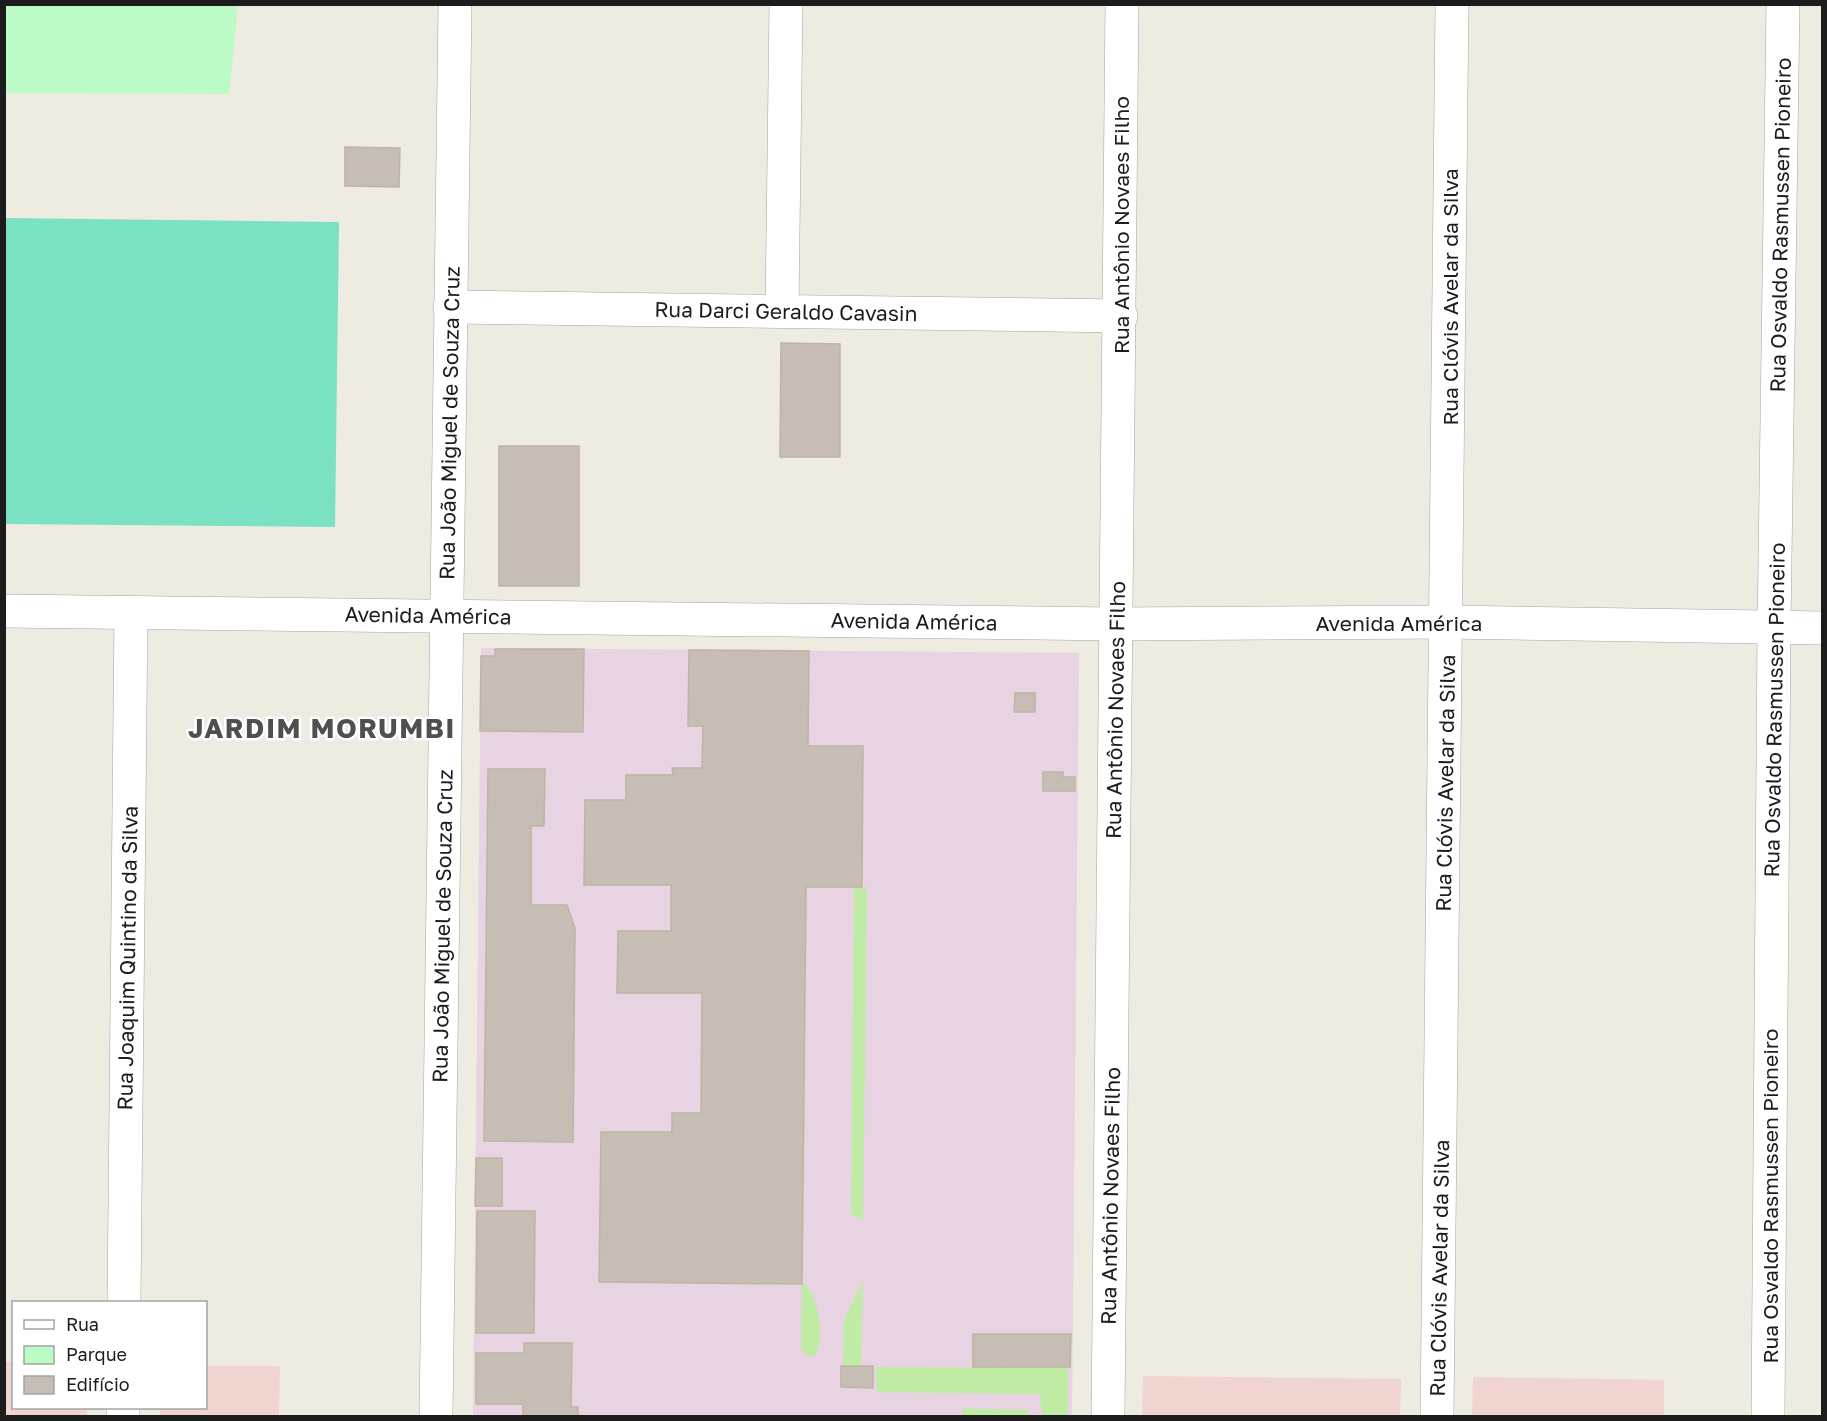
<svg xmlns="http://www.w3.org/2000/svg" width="1827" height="1421" font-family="'Golos Text',sans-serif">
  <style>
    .commercial { fill: #f0d4cf }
    .industrial { fill: #e7d3e2 }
    .grass { fill: #c0eba4 }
    .park { fill: #bbfbc6 }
    .pitch { fill: #7be1c3 }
    .building { fill: #c6beb4; stroke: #c0b3a3; stroke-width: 1.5 }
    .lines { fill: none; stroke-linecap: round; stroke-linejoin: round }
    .minor-casing { stroke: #a3a3a3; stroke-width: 34 }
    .minor { stroke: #fff; stroke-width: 33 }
    .labels { text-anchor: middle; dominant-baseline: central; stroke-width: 5; stroke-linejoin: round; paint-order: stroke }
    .street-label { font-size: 21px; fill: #1c1c1c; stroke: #fff }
    .district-label { font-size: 27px; font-weight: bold; letter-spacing: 1.5px; fill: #4f4f4f; stroke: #fff }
  </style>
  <rect width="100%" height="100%" fill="#eeebe1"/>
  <g class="commercial">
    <path d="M4,1362H13L14,1408H87V1416H5Z"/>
    <path d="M206,1366H280L279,1416H160V1408H206Z"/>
    <path d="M1143,1376L1401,1379L1400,1416H1142Z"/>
    <path d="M1473,1377L1664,1380V1416H1472Z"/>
  </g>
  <path class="industrial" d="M481,648L1079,653L1072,1416H473Z"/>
  <g class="grass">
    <path d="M854,887L867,888L863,1220L851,1214Z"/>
    <path d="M863,1280L861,1365L843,1366L844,1320Z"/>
    <path d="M805,1283C818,1297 827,1342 813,1357L803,1354L801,1347L802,1284Z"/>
    <path d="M876,1367L1068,1368V1416H1043L1039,1394L877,1392Z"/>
    <path d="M963,1408L1028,1410L1029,1416H963Z"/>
  </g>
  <path class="park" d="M5,4L238,5L229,94L5,93Z"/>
  <path class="pitch" d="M5,218L339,222L335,527L5,524Z"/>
  <g class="building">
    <path d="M345,147L400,148L399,187L345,186Z"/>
    <path d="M781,343L840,344V457H780Z"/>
    <rect x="499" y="446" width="80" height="140"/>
    <path d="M495,649H584L583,732L480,731L481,656H495Z"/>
    <path d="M689,650L809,651L808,746H863L862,887H806L802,1284L599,1282L601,1132H672V1113H701L702,993H617L618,931H671V885H584L585,800H626V775H673L672,768H702L703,726H688Z"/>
    <path d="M1015,693H1035V712H1014Z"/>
    <path d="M488,769H545L544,826H531V905H567L575,928L573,1142L484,1141Z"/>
    <path d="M1043,772H1063V777H1075V791H1043Z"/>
    <path d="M476,1158H502V1206H475Z"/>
    <path d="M477,1211H535L534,1333H476Z"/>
    <path d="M973,1334H1071L1070,1367H973Z"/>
    <path d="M524,1343H572L571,1407H578V1416H523V1404H476V1353H524Z"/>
    <path d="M841,1366H873V1388L841,1387Z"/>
  </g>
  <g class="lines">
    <defs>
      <g id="minor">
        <path d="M450,307L1121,316"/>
        <path d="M782,310L786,4"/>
        <path d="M4,611L1115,624L1448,622L1822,628"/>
        <path d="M124,1302L131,613"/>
        <path d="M123,1416V1408"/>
        <path d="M436,1416L455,4"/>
        <path d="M1108,1416L1122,4"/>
        <path d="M1437,1416L1452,4"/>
        <path d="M1768,1416L1774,628L1783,4"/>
      </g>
    </defs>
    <use href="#minor" class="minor-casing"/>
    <use href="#minor" class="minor"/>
  </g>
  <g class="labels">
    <g class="street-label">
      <text transform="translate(1121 225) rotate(-90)">Rua Antônio Novaes Filho</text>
      <text transform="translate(1780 225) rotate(-89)">Rua Osvaldo Rasmussen Pioneiro</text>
      <text transform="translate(1450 297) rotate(-90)">Rua Clóvis Avelar da Silva</text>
      <text transform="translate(786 311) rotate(1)">Rua Darci Geraldo Cavasin</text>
      <text transform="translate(449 423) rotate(-89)">Rua João Miguel de Souza Cruz</text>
      <text transform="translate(428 615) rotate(1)">Avenida América</text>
      <text transform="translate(914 621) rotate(1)">Avenida América</text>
      <text x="1399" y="623">Avenida América</text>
      <text transform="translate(1115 710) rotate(-89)">Rua Antônio Novaes Filho</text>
      <text transform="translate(1774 710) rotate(-89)">Rua Osvaldo Rasmussen Pioneiro</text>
      <text transform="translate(1445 783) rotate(-89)">Rua Clóvis Avelar da Silva</text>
      <text transform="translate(442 926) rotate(-89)">Rua João Miguel de Souza Cruz</text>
      <text transform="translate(127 958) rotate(-89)">Rua Joaquim Quintino da Silva</text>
      <text transform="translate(1110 1196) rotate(-89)">Rua Antônio Novaes Filho</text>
      <text transform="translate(1770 1196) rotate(-90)">Rua Osvaldo Rasmussen Pioneiro</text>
      <text transform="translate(1439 1268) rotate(-89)">Rua Clóvis Avelar da Silva</text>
    </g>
    <g class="district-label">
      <text x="322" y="728">JARDIM MORUMBI</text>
    </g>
  </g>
  <rect width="1827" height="1421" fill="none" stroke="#1c1c1c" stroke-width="12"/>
  <rect x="12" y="1301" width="195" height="108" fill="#ffffff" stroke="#a4a4a4" stroke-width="1.5"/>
  <rect x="24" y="1320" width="30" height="9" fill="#ffffff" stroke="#a4a4a4" stroke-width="1.5"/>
  <text x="66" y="1331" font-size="18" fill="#1c1c1c">Rua</text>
  <rect x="24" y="1346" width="30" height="18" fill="#bbfbc6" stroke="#a4a4a4" stroke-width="1.5"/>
  <text x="66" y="1361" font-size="18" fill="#1c1c1c">Parque</text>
  <rect x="24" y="1376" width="30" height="18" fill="#c6beb4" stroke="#a4a4a4" stroke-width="1.5"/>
  <text x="66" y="1391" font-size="18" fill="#1c1c1c">Edifício</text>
</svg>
